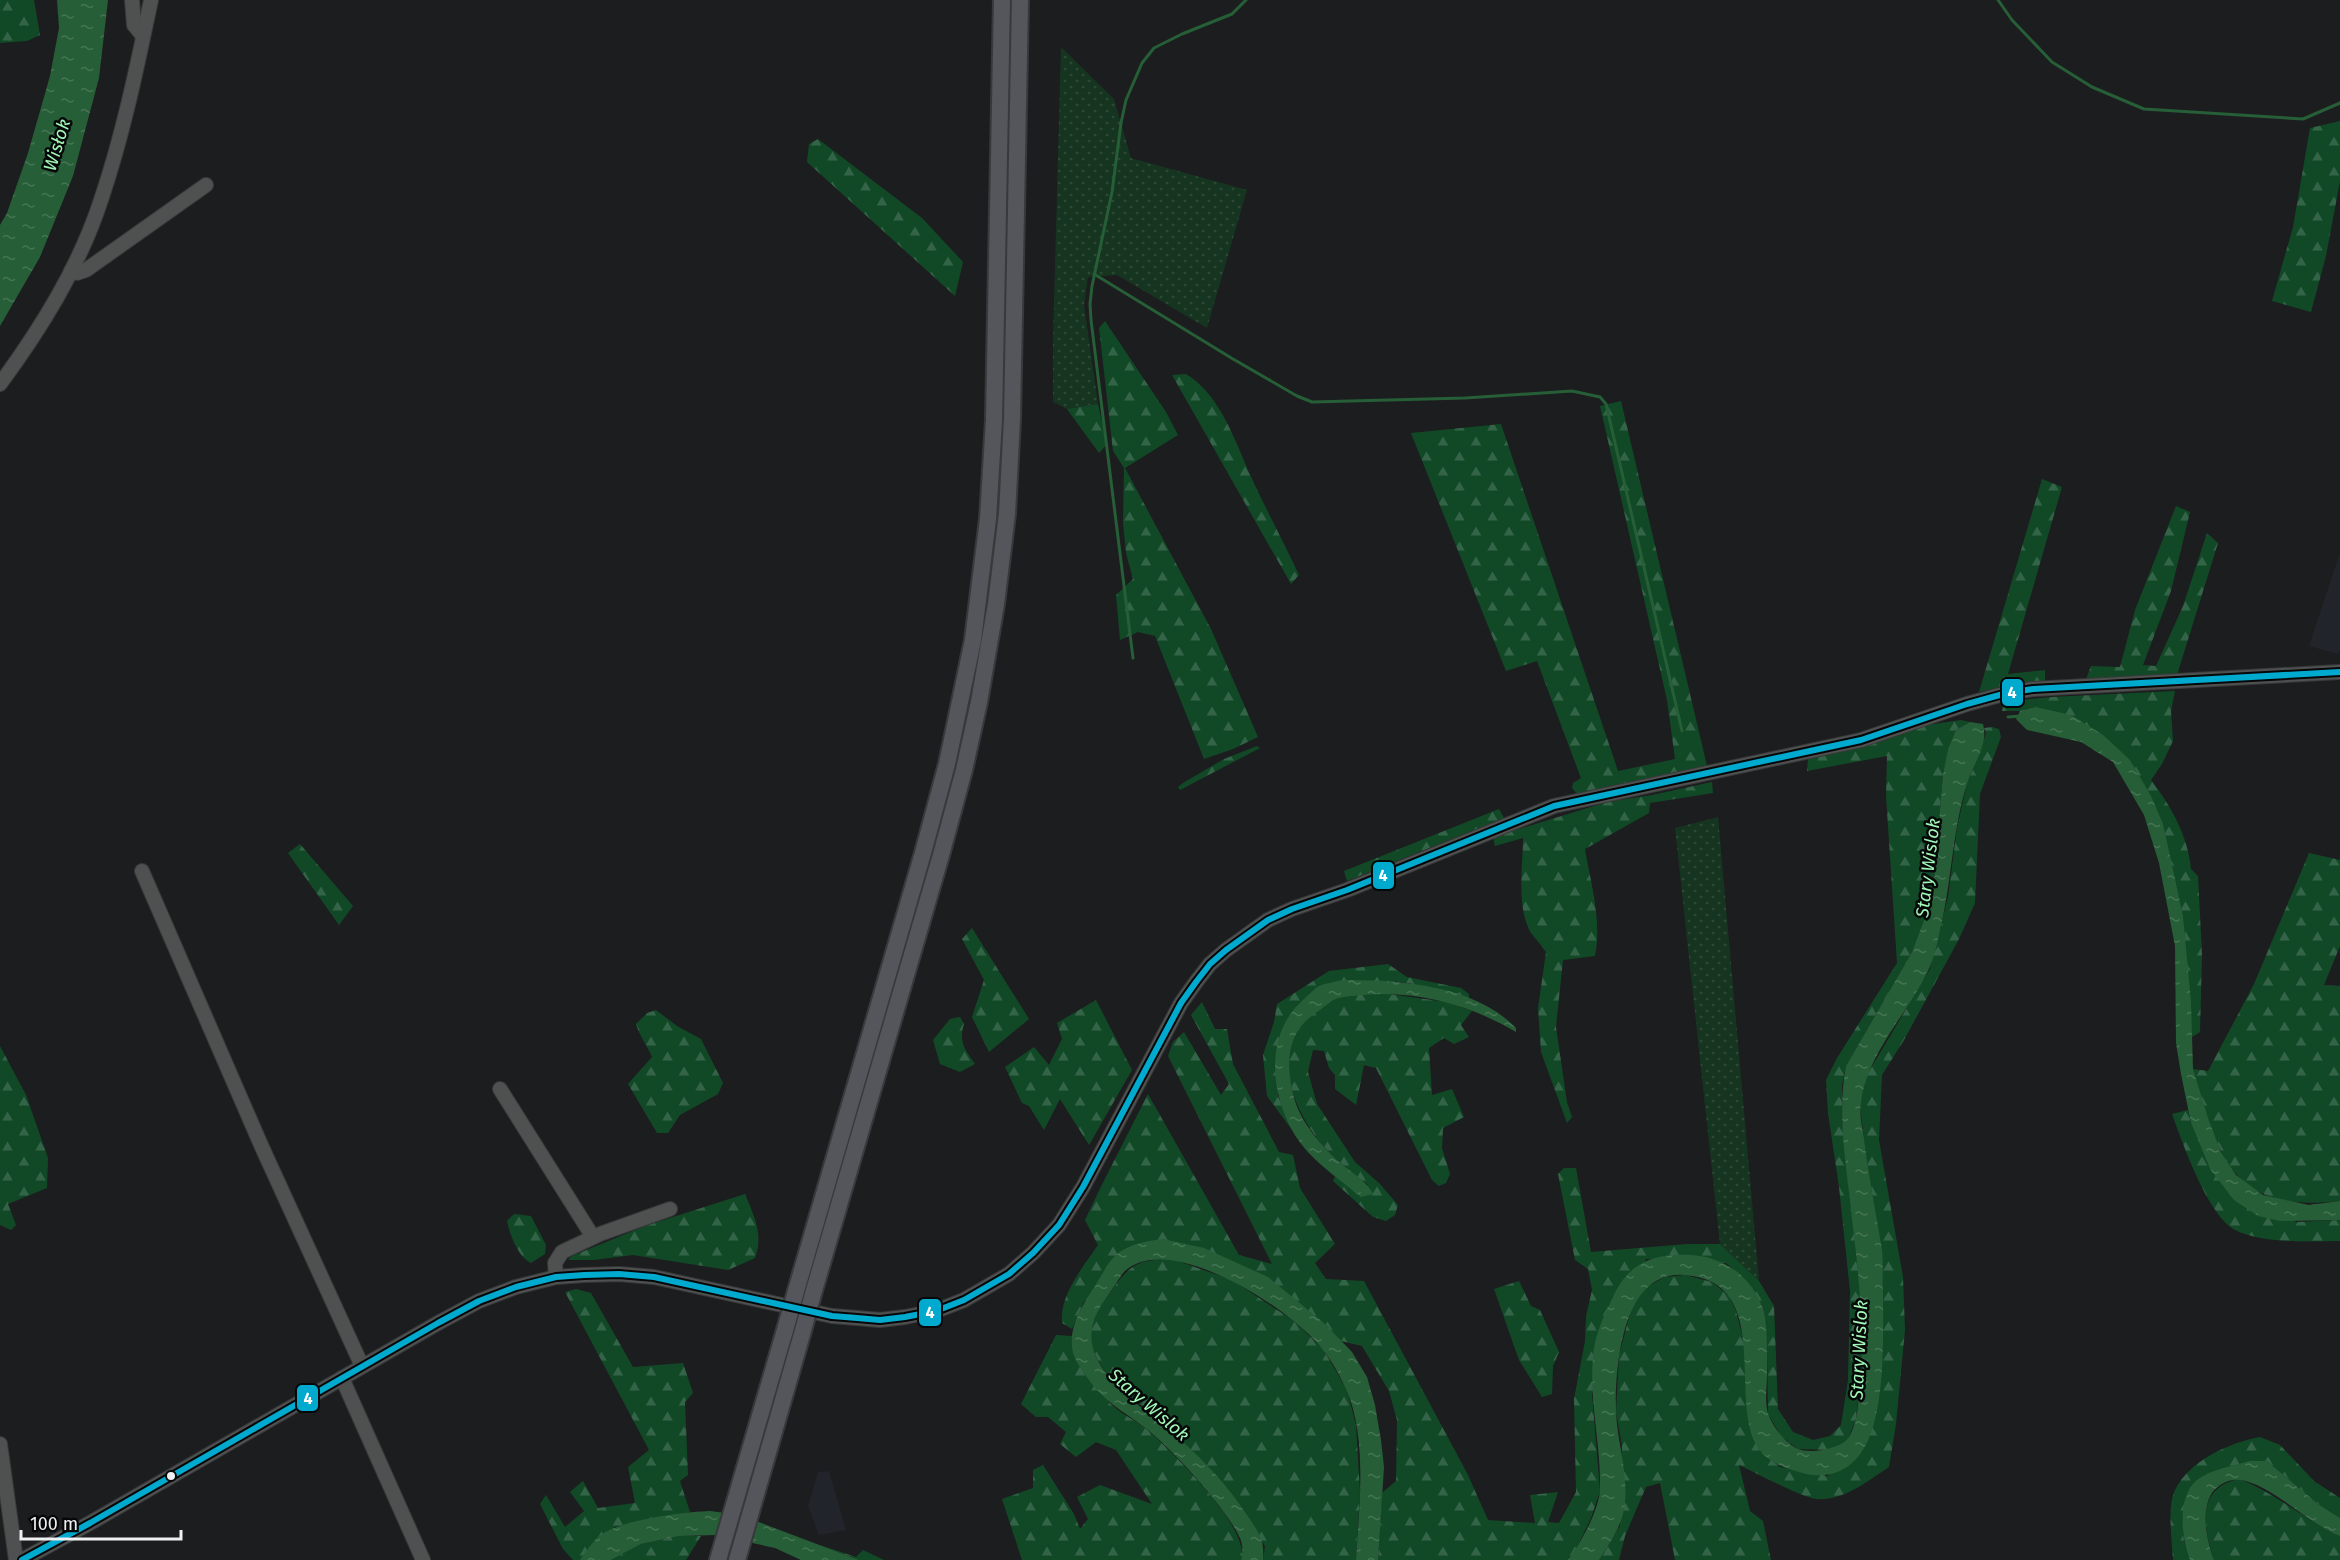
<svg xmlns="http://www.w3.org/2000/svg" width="2340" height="1560" font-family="'Fira Sans',sans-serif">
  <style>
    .built { fill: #22242b }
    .grass { fill: url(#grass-dots) }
    .forest { fill: url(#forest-firs) }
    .water { fill: url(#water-ripples) }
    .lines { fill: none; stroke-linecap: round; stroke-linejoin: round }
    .stream { stroke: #265e37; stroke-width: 3 }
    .minor-casing { stroke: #38393a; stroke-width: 16 }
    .major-casing { stroke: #38393a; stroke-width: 20 }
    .minor { stroke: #4f5050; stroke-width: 14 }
    .major { stroke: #54565c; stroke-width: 16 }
    .major-bridge-casing { stroke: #38393a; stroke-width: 20; stroke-linecap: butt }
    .major-bridge { stroke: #54565c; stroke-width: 16 }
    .bus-1-casing { stroke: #060708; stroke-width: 10 }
    .bus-1 { stroke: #00a9ce; stroke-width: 6 }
    .bus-dot { fill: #eff0f2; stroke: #060708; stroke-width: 2 }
    .labels { text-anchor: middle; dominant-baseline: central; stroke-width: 5; stroke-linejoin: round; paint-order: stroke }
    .water-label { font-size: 18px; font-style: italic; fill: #a1f8b7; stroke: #060708 }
    .line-badge { stroke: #060708; stroke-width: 2 }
    .badge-label { font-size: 16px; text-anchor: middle; font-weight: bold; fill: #fff }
  </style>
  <defs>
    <pattern id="grass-dots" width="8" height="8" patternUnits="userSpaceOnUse" patternTransform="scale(1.5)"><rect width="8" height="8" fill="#163520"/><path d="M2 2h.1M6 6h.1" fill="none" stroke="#2d4936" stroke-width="1.8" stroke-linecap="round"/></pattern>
    <pattern id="forest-firs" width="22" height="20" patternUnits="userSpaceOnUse" patternTransform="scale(1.5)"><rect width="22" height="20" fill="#114927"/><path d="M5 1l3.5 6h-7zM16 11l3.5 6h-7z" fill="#346447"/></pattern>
    <pattern id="water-ripples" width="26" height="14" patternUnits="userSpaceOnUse" patternTransform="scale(1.5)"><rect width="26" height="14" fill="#265e37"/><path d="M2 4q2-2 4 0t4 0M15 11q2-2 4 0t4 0" fill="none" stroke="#467554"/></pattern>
  </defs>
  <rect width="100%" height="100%" fill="#1c1d1e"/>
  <g class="built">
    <path d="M2340,553V649L2338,654L2309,646Z"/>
    <path d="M829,1471L846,1530L819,1535L808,1506L818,1472Z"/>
  </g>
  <g class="grass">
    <path d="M1061,47L1114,99L1131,158L1247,190L1207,328L1117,275L1088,277L1084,305L1098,404L1067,409L1053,402V340Z"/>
    <path d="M1718,817L1759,1281L1720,1244L1675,828Z"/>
  </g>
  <g class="forest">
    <path d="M0,0H34L40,35L27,41L0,43Z"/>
    <path d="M2340,121V181L2326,256L2311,312L2272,301L2293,227L2310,128Z"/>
    <path d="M818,139L922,218L963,262L955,296L807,162L809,144Z"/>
    <path d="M1105,321L1166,412L1178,435L1125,468L1211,629L1258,737L1233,749L1204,759L1155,636L1138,632L1120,640L1116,595L1133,579L1126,553L1123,523L1124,468L1113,451L1099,328Z"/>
    <path d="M1186,374C1221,395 1236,444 1252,479C1267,511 1284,543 1299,575L1291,584L1172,375Z"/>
    <path d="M1621,401L1707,766L1578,795L1572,788L1573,783L1581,778L1537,661L1506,671L1411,433L1501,424L1618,771L1675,759L1667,700L1600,406Z"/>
    <path d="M1098,404L1107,444L1099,453L1067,409Z"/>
    <path d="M2042,479L2062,487L2008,674L2045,670V683L2002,687L1979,692Z"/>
    <path d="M2176,506L2190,512L2171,591L2143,665L2156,666L2183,606L2207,533L2218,543L2177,675L2085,682L2091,666L2120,667L2135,610Z"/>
    <path d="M2175,691L2171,711L2173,741L2162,764L2151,780C2171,806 2188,836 2191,869L2198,876L2202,955L2200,1032L2192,1037L2183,916L2173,875L2130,760L2035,707L2020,711H2002L2003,702L2051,697Z"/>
    <path d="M1961,720L1970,722L1956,730L1948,749L1943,774L1934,880L1924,920L1912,952L1846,1066L1842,1085V1120L1860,1289L1862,1362L1856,1419L1848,1439L1831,1450L1798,1449L1781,1436L1768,1414L1767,1349L1763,1307L1744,1278L1726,1263L1646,1259L1592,1394L1600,1491L1591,1518L1576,1549L1568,1560H1378L1382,1493L1396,1481L1397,1420L1389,1391L1362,1346L1341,1341L1324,1323L1163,1239L1084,1302L1072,1329L1062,1323C1059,1296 1083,1267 1098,1245L1085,1220C1105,1177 1127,1136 1148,1094L1239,1255L1272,1264L1168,1056L1173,1042L1184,1032L1221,1095L1229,1084L1191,1015L1202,1002L1215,1029H1227L1233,1064L1279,1152L1293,1155L1300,1188L1335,1244L1315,1263L1326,1279L1364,1281L1467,1473L1488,1520L1535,1523L1530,1495L1558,1492L1548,1522L1559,1523L1576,1492L1574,1399L1585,1341L1586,1316L1592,1290L1588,1269L1575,1260L1558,1174L1564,1168H1576L1591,1252L1687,1244H1720L1759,1281L1774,1306L1778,1409L1793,1432L1813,1440L1830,1436L1841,1425L1848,1380L1850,1291L1839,1187L1828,1113L1826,1080L1837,1058L1897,963L1886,796L1887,756L1807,771L1808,759L1891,737L1913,727Z"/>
    <path d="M1992,727L1999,729L2001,737L1980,794L1975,903L1959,939L1904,1040L1882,1075L1879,1140L1903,1277L1905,1330L1896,1424L1889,1467C1869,1480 1844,1501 1817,1499C1805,1499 1754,1472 1739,1465L1750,1511L1763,1521L1771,1560H1675L1660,1483L1646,1487L1625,1536L1619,1560H1599L1620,1526L1622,1446L1616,1412L1619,1355L1631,1310L1645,1288L1665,1277L1685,1275L1712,1282L1729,1296L1736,1311L1745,1346L1750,1427L1760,1451L1780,1467L1828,1476L1879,1397L1883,1346L1882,1249L1869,1177L1860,1107L1865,1078L1930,969L1948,897L1957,828L1967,783L1980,753L1986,733L1984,728Z"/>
    <path d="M1257,746L1260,748L1180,790L1178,787L1183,783L1224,759Z"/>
    <path d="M1712,782L1713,793L1650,803L1649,813L1585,849C1591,884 1602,921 1595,956L1563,960L1556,1027L1567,1102L1572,1117L1567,1123L1541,1052L1538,1008L1546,952C1541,945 1536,939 1531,933C1516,907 1523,867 1523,838L1495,846L1493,837L1607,802L1652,795Z"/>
    <path d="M1499,809L1504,818L1347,881L1344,871Z"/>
    <path d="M300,844L353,906L339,925L288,853Z"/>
    <path d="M2309,853L2340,860V946L2324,985L2340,986V1201C2231,1213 2219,1158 2193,1069L2208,1071L2254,984Z"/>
    <path d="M972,928L1029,1019L989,1052L972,1017L984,980L962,939Z"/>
    <path d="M1388,964L1407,977L1461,988L1469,994V999L1433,987L1401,982L1342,980L1319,987L1298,1004L1278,1096L1292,1130L1267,1096L1263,1055L1274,1022L1277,1004L1329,971Z"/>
    <path d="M1381,993L1447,1002L1472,1011L1461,1025L1469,1037L1454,1044L1444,1038L1429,1048L1432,1095L1452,1089L1464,1117L1443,1128L1442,1148L1450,1174L1446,1183L1439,1186L1432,1180L1376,1068L1364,1065L1356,1105L1335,1089V1075L1329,1068L1324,1051L1313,1050L1308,1072L1317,1104L1355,1162L1380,1184L1398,1205L1395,1215L1386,1221L1373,1217L1333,1181L1335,1176L1342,1181L1368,1185C1351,1172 1334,1159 1320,1142C1281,1093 1270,1030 1336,999C1349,993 1367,994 1381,993Z"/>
    <path d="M1096,1000L1132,1070L1089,1145L1060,1099L1044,1130L1029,1106L1022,1103L1005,1067L1034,1047L1049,1065L1062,1039L1057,1023Z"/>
    <path d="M656,1010L677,1026L701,1039L723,1083L718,1094L680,1115L668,1133H657L628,1084L652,1057C647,1045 640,1037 636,1024L647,1013Z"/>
    <path d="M960,1017L964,1024C958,1042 966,1051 975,1064L960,1072L940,1064L933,1040L950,1019Z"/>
    <path d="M0,1046L26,1095L48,1158L47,1188L8,1204L16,1225L11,1230L0,1225Z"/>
    <path d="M2188,1110L2191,1123L2210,1169L2296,1222L2340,1220V1241C2310,1241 2262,1244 2235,1230C2207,1214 2183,1144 2172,1114Z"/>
    <path d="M745,1194C754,1216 764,1235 755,1258L728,1270L633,1255L594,1260H568L572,1256L645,1226Z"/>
    <path d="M514,1214L531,1216L546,1245L545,1254L531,1263C518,1257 510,1235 507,1221Z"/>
    <path d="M1172,1259L1232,1280L1294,1321L1323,1349L1347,1390L1356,1425L1360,1492L1356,1560H1263L1265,1546C1237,1511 1210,1473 1180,1439C1151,1406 1105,1389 1091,1344C1086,1325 1102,1304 1112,1290C1131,1263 1139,1260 1172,1259Z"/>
    <path d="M1519,1281L1531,1306L1540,1310L1559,1352L1553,1366L1552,1394L1542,1397L1519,1360L1494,1289Z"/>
    <path d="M576,1289L591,1293L633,1367L683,1363L693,1393L685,1402L688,1475L680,1481L690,1512L615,1527L598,1538L580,1560H573L563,1549L540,1504L546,1495L565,1527L584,1511L570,1492L583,1481L598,1508L635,1503L628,1467L649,1450L565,1292Z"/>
    <path d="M1056,1335L1072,1336C1072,1339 1071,1346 1072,1349C1075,1357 1106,1400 1113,1406C1124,1416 1139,1422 1150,1432C1173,1453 1252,1530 1241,1560H1022L1002,1499L1033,1488V1470L1043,1465L1074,1514L1080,1529L1088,1519L1077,1497L1100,1485L1152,1504L1116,1450L1096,1442L1076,1457L1060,1444L1066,1432L1048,1417H1036L1021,1404Z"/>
    <path d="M2260,1437L2280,1445L2314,1481L2340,1498V1518L2318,1504L2267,1461L2188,1493C2182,1517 2180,1537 2190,1560H2173C2172,1542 2167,1506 2175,1490C2190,1460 2229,1443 2260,1437Z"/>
    <path d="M2239,1479C2276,1493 2304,1520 2340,1536V1560H2214C2203,1527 2196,1488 2239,1479Z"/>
    <path d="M679,1536H701L686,1560H611L641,1544Z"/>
    <path d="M817,1544L856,1557L863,1550L884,1560H859Z"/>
  </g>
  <g class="water">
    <path d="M57,0H108L99,78L73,176L40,257L0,326V225L7,213L28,153L50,76L59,28Z"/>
    <path d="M2035,707L2071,715L2103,735L2130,760L2151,796L2163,824L2183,916L2191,1002L2193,1069L2209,1121L2221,1152L2236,1175L2263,1195L2309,1205L2340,1201V1220L2280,1221L2258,1216L2234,1200L2210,1169L2191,1123L2181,1074L2176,1043L2175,946L2159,863L2144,815L2113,762L2081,742L2027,730L2016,719L2020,711Z"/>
    <path d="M1970,722L1983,724C1989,745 1973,764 1967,784C1952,831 1952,882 1940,930C1937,944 1934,959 1928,971C1907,1015 1867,1053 1861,1103C1859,1114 1862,1126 1864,1138C1868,1173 1875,1208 1881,1243C1884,1259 1882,1276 1883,1293C1883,1336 1887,1425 1857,1458C1844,1473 1826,1478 1806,1474C1789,1469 1775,1466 1762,1453C1723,1410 1779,1281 1684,1275C1622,1270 1615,1367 1616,1411C1617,1441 1628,1472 1625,1502C1623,1525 1611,1541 1599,1560H1568C1580,1544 1600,1509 1600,1488C1601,1445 1589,1401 1593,1357C1594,1337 1604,1315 1613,1297C1625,1270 1644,1257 1673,1255C1713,1252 1746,1267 1762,1306C1768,1320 1767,1357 1767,1374C1767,1386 1764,1405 1769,1416C1774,1428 1784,1441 1796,1448C1808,1455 1841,1449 1849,1437C1858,1422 1858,1403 1860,1386C1866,1321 1856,1256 1849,1192C1844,1150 1838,1107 1846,1066L1912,952L1924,920L1934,880L1943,774L1948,749L1956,730Z"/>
    <path d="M1342,980C1400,980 1473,984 1516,1028V1032C1471,1005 1415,990 1363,995C1354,996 1344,996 1336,999C1329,1002 1323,1008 1317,1012C1285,1033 1285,1066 1295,1101C1302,1123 1321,1145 1337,1160C1350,1172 1365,1179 1373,1194L1361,1197C1337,1177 1307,1158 1292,1130C1269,1088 1266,1031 1305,998C1310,994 1314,989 1319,986C1326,983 1335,982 1342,980Z"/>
    <path d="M1163,1239L1204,1248L1268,1277L1324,1323L1352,1352L1367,1377L1375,1405L1381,1440L1384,1467L1378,1560H1356C1359,1508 1368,1438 1346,1389C1340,1376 1332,1361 1323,1350C1294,1311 1173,1231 1126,1270C1121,1274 1117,1283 1113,1288C1105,1300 1094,1314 1092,1328C1084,1375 1152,1412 1181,1440C1206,1463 1228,1486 1247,1515C1258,1531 1265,1540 1263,1560H1241C1243,1553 1243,1544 1240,1538C1226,1508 1174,1451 1148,1430C1121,1409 1104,1403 1084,1373C1079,1365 1073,1357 1072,1348C1069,1327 1082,1306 1093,1289C1100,1279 1107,1263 1116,1255C1128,1244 1148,1241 1163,1239Z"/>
    <path d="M2250,1461H2267L2318,1504L2340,1518V1536C2308,1524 2271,1484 2240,1480C2230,1478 2217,1485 2212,1493C2200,1512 2207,1541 2214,1560H2190C2181,1539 2177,1496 2197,1480C2211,1469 2234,1466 2250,1461Z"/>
    <path d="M710,1511L740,1515L859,1560H801L775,1548L716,1535L679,1536L641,1544L611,1560H580C585,1553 591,1544 597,1538C616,1520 683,1512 710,1511Z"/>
  </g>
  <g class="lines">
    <g class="stream">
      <path d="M1998,0L2012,20L2052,62L2092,87L2144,109L2303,119L2340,103"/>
      <path d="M1094,274L1233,359L1297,396L1312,402L1465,398L1572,391L1600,397L1606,404L1682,731"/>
      <path d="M1133,658L1091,320L1090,304L1092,286L1112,192L1121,123L1126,100L1142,63L1154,48L1182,34L1232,14L1246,0"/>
      <path d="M2008,717L2021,716"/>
    </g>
    <defs>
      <g id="minor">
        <path d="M132,0L134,25L143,36"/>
        <path d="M71,271L77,273L86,270L206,185"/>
        <path d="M0,384C42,327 79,267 101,200C123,135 137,67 151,0"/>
        <path d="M142,871L261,1145L362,1366"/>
        <path d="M500,1089L593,1237"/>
        <path d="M556,1277L555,1263L562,1252L600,1234L670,1209"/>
        <path d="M342,1378L423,1560"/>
        <path d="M0,1444L16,1560"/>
        <path d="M22,1560L90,1523L438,1323L479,1301L516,1287L556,1277L584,1275L619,1274L654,1277L832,1316L857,1318L880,1320L905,1317L936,1311L964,1300L1009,1274L1033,1253L1059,1225L1083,1187L1181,1003L1196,982L1210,964L1226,950L1268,920L1292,909L1347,890L1554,806L1861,740L1967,704L2007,693L2033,689L2340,672"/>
      </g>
      <g id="major">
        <path d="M796,1291L923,853L947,764L973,640L988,519L994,420L1002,0"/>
        <path d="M813,1294L941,855L964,770L979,702L996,604L1007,514L1012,419L1020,0"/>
        <path d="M718,1560L785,1330"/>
        <path d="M737,1560L802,1334"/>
      </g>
    </defs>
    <use href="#minor" class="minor-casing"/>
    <use href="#major" class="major-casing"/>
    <use href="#minor" class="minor"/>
    <use href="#major" class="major"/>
    <defs>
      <g id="major-bridge">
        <path d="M785,1330L796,1291"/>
        <path d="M802,1334L813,1294"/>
      </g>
    </defs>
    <use href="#major-bridge" class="major-bridge-casing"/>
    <use href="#major-bridge" class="major-bridge"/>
    <defs>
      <path id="bus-1" d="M22,1560L90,1523L438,1323L479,1301L516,1287L556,1277L584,1275L619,1274L654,1277L832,1316L857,1318L880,1320L905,1317L936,1311L964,1300L1009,1274L1033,1253L1059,1225L1083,1187L1181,1003L1196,982L1210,964L1226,950L1268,920L1292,909L1347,890L1554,806L1861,740L1967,704L2007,693L2033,689L2340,672"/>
    </defs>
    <use href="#bus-1" class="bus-1-casing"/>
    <use href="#bus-1" class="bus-1"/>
  </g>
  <circle class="bus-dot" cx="171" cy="1476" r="5"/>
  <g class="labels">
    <g class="water-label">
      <text transform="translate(57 145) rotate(-73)">Wisłok</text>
      <text transform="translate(1928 868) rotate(-83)">Stary Wislok</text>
      <text transform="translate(1859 1350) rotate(-87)">Stary Wislok</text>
      <text transform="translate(1149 1405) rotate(41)">Stary Wislok</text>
    </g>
  </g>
  <g class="line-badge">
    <rect x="2001" y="678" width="23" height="29" rx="6" fill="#00a9ce"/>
    <rect x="1372" y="861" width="23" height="29" rx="6" fill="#00a9ce"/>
    <rect x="918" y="1298" width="24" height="29" rx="6" fill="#00a9ce"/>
    <rect x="296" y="1384" width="23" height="28" rx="6" fill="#00a9ce"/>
  </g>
  <g class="badge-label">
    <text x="2012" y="698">4</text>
    <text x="1383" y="881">4</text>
    <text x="930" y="1318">4</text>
    <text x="308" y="1404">4</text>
  </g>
  <path d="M21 1530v9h160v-9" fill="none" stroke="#eff0f2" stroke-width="3"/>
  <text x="30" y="1530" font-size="18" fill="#eff0f2" stroke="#060708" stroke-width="4.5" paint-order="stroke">100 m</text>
</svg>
